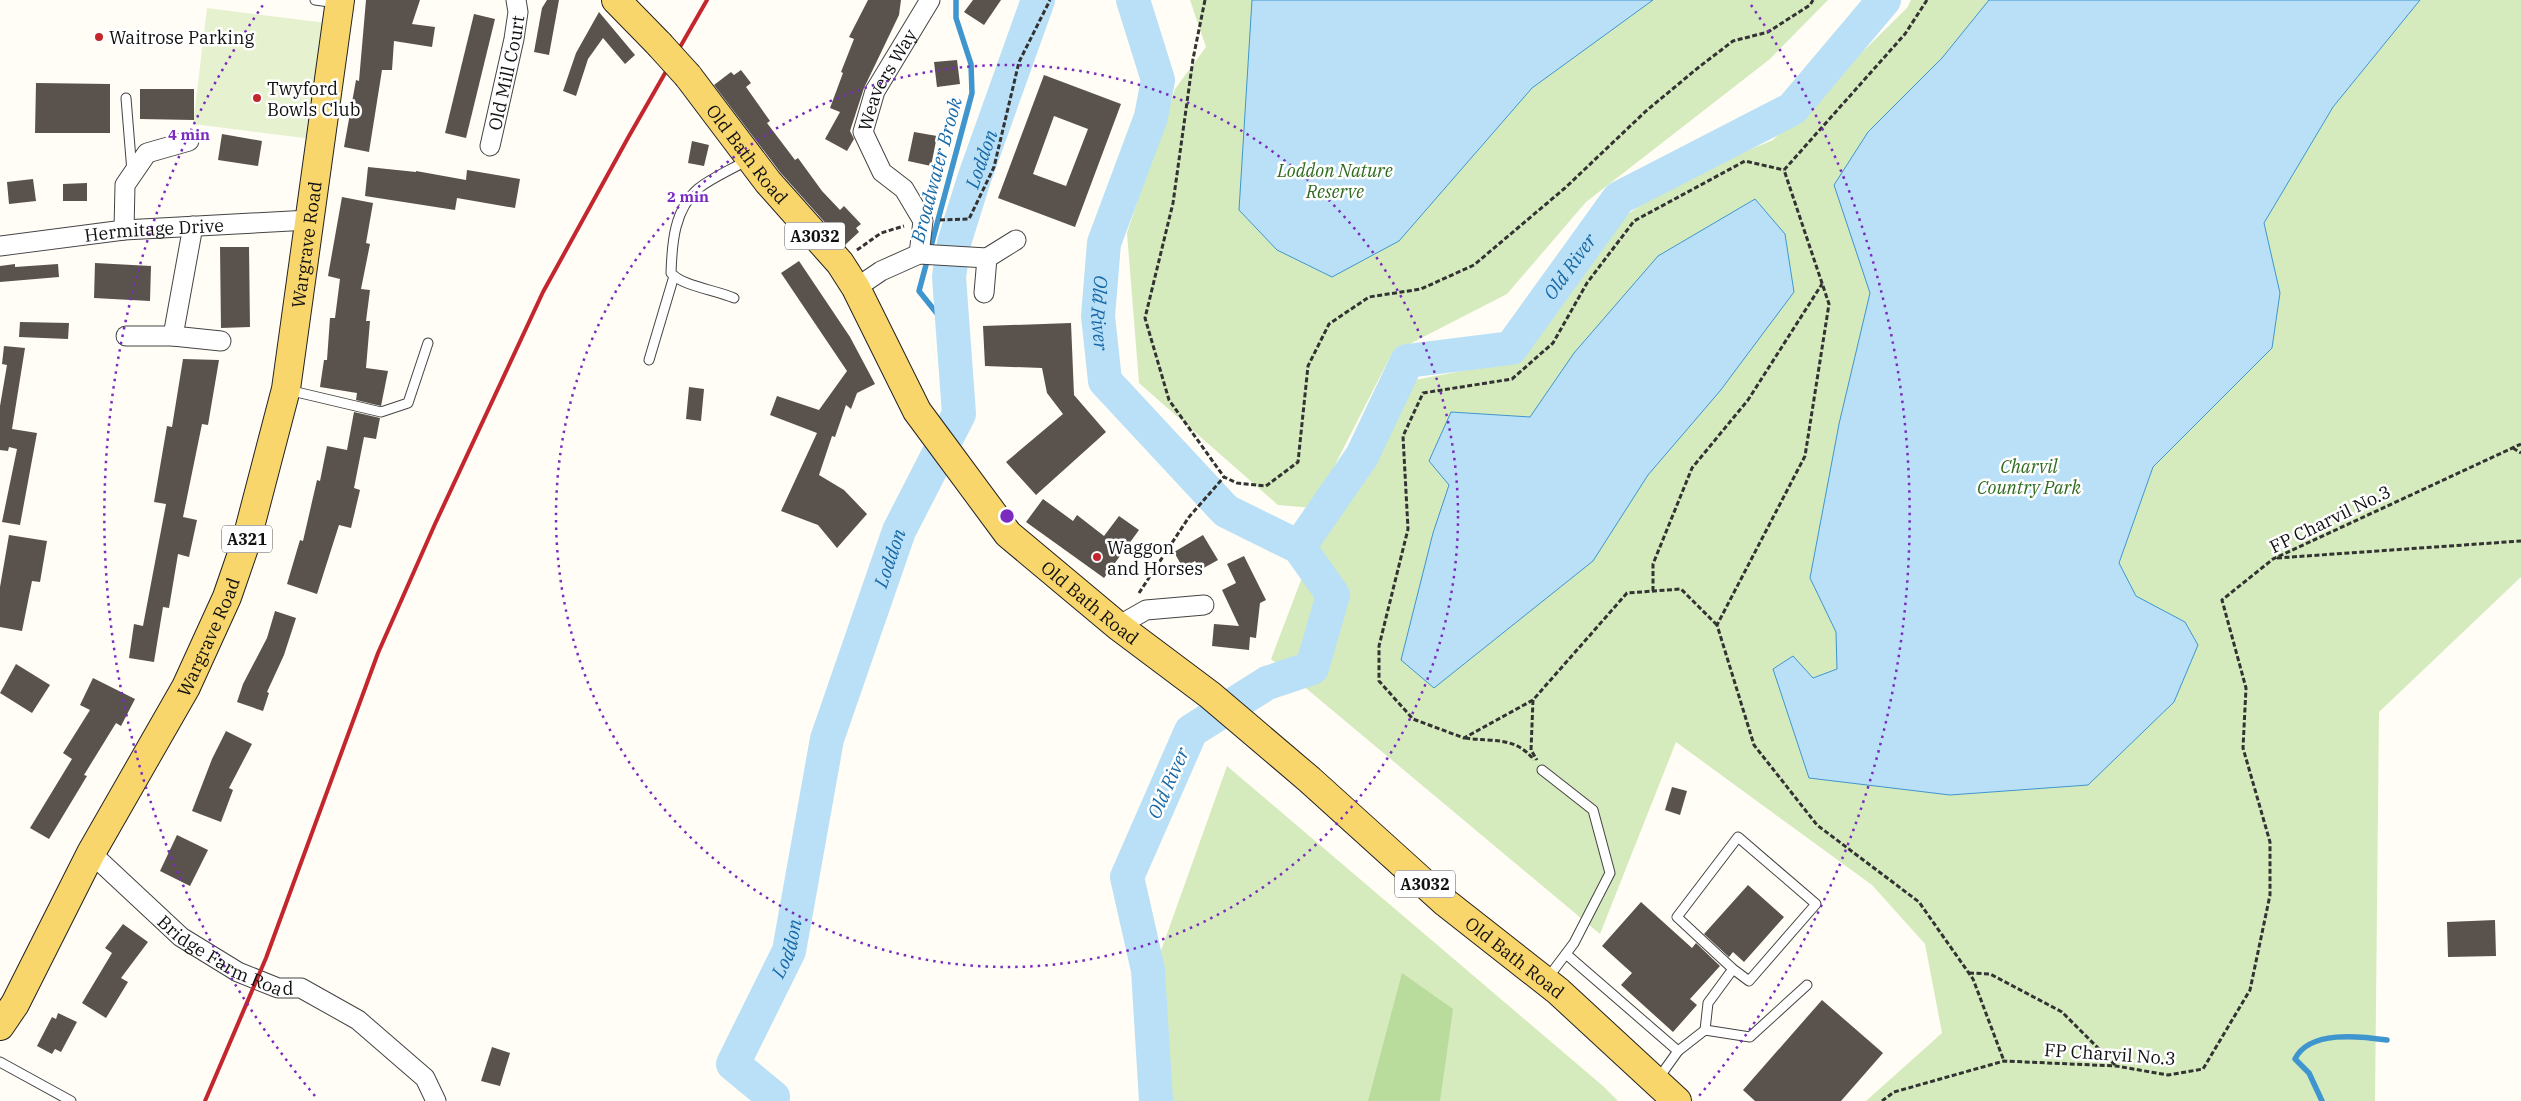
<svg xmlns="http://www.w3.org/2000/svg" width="2521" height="1101" font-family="'IBM Plex Serif',serif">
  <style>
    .green { fill: #d5ebbd }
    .forest { fill: #b9dc9c }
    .pitch { fill: #e6f2cf }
    .water { fill: #b9e0f7; stroke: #3f96cf }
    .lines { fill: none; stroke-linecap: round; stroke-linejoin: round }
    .stream { stroke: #3f96cf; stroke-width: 5.5 }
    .river { stroke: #b9e0f7; stroke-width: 34 }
    .building { fill: #5a524d; fill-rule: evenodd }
    .lane-casing { stroke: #444; stroke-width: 11 }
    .street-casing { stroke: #444; stroke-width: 21 }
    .primary-casing { stroke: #222; stroke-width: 30 }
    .path { stroke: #333; stroke-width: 3; stroke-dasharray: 5 2.5; stroke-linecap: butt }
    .lane { stroke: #fff; stroke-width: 9 }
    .street { stroke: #fff; stroke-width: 19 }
    .primary { stroke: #f9d66b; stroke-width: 28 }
    .rail { stroke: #c4262e; stroke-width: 4 }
    .primary-bridge-casing { stroke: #222; stroke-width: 30; stroke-linecap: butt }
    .primary-bridge { stroke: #f9d66b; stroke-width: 28 }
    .ring { fill: none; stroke: #7b2cbf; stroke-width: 2.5; stroke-dasharray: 2.5 5 }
    .poi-dot { fill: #c4262e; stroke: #fff; stroke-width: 2 }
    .labels { text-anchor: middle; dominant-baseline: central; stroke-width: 5; stroke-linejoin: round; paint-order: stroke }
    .shield { fill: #fff; stroke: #585858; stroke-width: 1 }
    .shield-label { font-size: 16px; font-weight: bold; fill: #111 }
    .poi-label { font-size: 18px; fill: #111; stroke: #fff; text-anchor: start }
    .street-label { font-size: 18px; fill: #111; stroke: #fff }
    .park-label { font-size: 18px; font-style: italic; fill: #2f6b1f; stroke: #fff }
    .water-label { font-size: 19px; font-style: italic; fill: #1768a6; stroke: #fff }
    .centre { fill: #7b2cbf; stroke: #fff; stroke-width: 2.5 }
    .ring-label { font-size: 15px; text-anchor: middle; font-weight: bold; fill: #7b2cbf; stroke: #fff; stroke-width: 5; stroke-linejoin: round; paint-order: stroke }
  </style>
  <rect width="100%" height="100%" fill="#fffdf5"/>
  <g class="green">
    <path d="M1190,0H1828L1770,59L1586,202L1507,294L1392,353L1313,508L1278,505L1139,383L1127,233L1175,89L1206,47Z"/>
    <path d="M1911,0H2521V577L2379,712L2375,1101H1866L1942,1033L1925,944L1872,885L1676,742L1600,934L1271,659L1314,546L1373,469L1409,381L1515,361L1616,222L1682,178L1773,140L1907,8Z"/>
    <path d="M1227,766L1603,1086L1618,1101H1151L1158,959Z"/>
  </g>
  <path class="forest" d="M1402,973L1453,1009L1440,1101H1368Z"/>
  <path class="pitch" d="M207,8L327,23L312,139L193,124Z"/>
  <g class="water">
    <path d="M1252,0H1653L1532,88L1399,241L1332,277L1277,250L1239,210Z"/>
    <path d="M1989,0H2420L2333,107L2264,223L2280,293L2272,348L2153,467L2119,563L2136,596L2185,622L2198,645L2174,702L2088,785L1950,795L1809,778L1773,669L1793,656L1813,678L1837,669L1836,632L1810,578L1839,424L1870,293L1834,185L1868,132L1942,58Z"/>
    <path d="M1755,199L1785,234L1794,292L1720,391L1648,475L1593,561L1434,688L1401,660L1433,533L1449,485L1429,461L1451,412L1530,417L1574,353L1658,256Z"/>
  </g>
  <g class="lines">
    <g class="stream">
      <path d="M955,336L919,291L972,93L971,64L956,18V0"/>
      <path d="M2322,1101L2309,1073L2295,1059C2309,1030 2360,1036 2387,1040"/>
    </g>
    <g class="river">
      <path id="s1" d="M1133,0L1158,80L1151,117L1104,243L1098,316L1105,381L1226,511L1299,547L1333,595L1312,668L1267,683L1191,731L1127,877L1148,970L1156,1101"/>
      <path id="s2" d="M1299,547L1362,456L1407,361L1511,348L1619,198L1792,109L1884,0"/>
      <path id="s3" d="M772,1101L773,1097L733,1064L789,951L827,739L899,531L959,414L949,277L954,243L974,179L1038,0"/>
    </g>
  </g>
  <g class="building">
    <path d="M366,0H420L412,24L435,27L432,47L394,41L392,70H382L369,152L344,147L356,80L359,81Z"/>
    <path d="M547,0H559L549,55L534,52L542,8Z"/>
    <path d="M868,0H901L899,15L864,88L850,131L854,139L847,151L825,139L840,112L830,108L843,73L841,72L854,39L849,37Z"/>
    <path d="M973,0H1001L984,25L964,12Z"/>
    <path d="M599,12L635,55L625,64L603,38L588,59L576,96L563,91L576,53Z"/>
    <path d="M474,14L495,19L466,138L445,133Z"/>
    <path d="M957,60L960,84L937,87L934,62Z"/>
    <path d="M741,70L751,83L746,87L770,121L767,123L795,160L798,158L822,191L840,210L844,206L861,224L856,228L859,232L845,245L780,172L714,85L731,72L734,75Z"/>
    <path d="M1044,75L1121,104L1075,227L998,198ZM1054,116L1088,129L1066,186L1033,174Z"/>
    <path d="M36,83L110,84V133H35Z"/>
    <path d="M140,89H194V120L140,119Z"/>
    <path d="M914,132L937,136L931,166L908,161Z"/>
    <path d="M222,134L262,141L258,166L218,160Z"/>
    <path d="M692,141L709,145L704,166L688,163Z"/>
    <path d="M368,167L416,172V171L466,180L467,170L520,179L515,208L457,198L455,210L365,196Z"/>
    <path d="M33,179L36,201L9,204L7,182Z"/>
    <path d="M87,183V201H63V184Z"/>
    <path d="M342,197L373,203L366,243L370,244L361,289L370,290L366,321H370L366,368L388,371L381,406L356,400L357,393L320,387L324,360H327L330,318H335L340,279L328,276Z"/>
    <path d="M220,247H249L250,327L221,328Z"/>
    <path d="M799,261L850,337L875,384L857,393L851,409L846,405L835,437L832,436L819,475L844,490L867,514L837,548L818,525L781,511L817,433L770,415L777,396L819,410L847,371L781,273Z"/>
    <path d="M95,263L151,266L150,301L94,298Z"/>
    <path d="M15,264V267L58,264L59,277L0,282V266Z"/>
    <path d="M20,322L69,323L68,339L19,337Z"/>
    <path d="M1071,323L1074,395L1106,432L1036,495L1006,462L1063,414L1047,393L1042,368L985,366L983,326Z"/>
    <path d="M4,346L25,348L12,429L37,433L20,525L2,522L17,449L9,447L8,451L0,450V406L7,365L2,364Z"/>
    <path d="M183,359L219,360L208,425L202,424L183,517L197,520L189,557L178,554L169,608L163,607L154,662L129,658L134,624L143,626L166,504L154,502L167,426L172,427Z"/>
    <path d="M689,387L704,389L701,421L686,419Z"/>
    <path d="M354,412L380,418L376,439L364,437L354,488L360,490L351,528L339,525L317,594L287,584L300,540L303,541L317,480L320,481L327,446L347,450Z"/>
    <path d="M1043,499L1073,521L1077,515L1104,536L1119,516L1139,530L1104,578L1026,522Z"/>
    <path d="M9,535L47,541L40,582L32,581L22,631L0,627V587Z"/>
    <path d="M1203,535L1218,560L1200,570L1195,561L1183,568L1174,552Z"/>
    <path d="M1244,556L1266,600L1260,603L1256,638L1250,637L1249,650L1212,646L1214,624L1239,626L1222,590L1236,583L1227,564Z"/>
    <path d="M275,611L296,618L284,655L267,692L269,693L263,711L237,702L243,684L267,638Z"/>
    <path d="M16,664L50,685L32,713L0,693Z"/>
    <path d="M93,678L135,699L121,726L116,723L84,775L87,776L49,839L30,828L72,759L63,753L90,710L80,705Z"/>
    <path d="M226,731L252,744L229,788L233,790L221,822L192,811L212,759Z"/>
    <path d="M1672,787L1687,791L1680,815L1665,810Z"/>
    <path d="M177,835L208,850L190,886L160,871Z"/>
    <path d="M1748,885L1784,917L1744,962L1733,952L1729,957L1704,934Z"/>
    <path d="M1641,902L1692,948L1696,943L1720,966L1690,999L1697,1005L1673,1032L1621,985L1632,973L1602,946Z"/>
    <path d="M2495,920L2496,956L2448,957L2447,922Z"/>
    <path d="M123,924L148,942L121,978L128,982L106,1018L82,1003L112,953L105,948Z"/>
    <path d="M1822,1000L1883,1053L1841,1101H1755L1743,1090Z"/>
    <path d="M58,1013L77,1022L61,1052L55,1049L52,1054L37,1046L52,1017L56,1019Z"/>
    <path d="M492,1047L510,1053L500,1086L481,1081Z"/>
  </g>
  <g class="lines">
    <defs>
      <g id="lane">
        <path d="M315,0L337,3"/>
        <path d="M126,98L132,172"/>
        <path d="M734,298C716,290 682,286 671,273C672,243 674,209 699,188C713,177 733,169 749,159"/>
        <path d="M649,360L674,276"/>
        <path d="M288,390L381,412L408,403L428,343"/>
        <path d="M1542,770L1593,810L1610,873L1574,943L1547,979"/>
        <path d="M1566,954L1678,1051L1658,1079"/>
        <path d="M1705,1030L1708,1003L1733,969L1677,917L1738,837L1816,904L1749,981L1733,969"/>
        <path d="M1678,1051L1705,1030L1750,1037L1807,985"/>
        <path d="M0,1062L71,1101"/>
      </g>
      <g id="street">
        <path id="s4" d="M490,146L514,39L518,12L516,0"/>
        <path d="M193,226L173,336L221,341"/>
        <path d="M124,230L125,185L147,153L189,141"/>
        <path id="s5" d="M0,246L124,230L309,220"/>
        <path d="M919,254L987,258"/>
        <path d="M987,258L1016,240"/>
        <path id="s6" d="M856,288L881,271L919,254L923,221L904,189L882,172L863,132L875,91L930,0"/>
        <path d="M984,293L987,258"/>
        <path d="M126,336H173"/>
        <path d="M1118,626L1146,610L1204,605"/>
        <path id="s7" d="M91,853L181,937L238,972L278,988H301L358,1020L425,1078L436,1101"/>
      </g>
      <g id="primary">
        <path d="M616,0L659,44"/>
        <path id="s8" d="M688,76L768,182L840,263L856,288L917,411L1008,534L1118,626L1210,695L1310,780L1446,903L1558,991L1677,1101"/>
        <path id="s9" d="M0,1026L15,1004L91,853L186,687L227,597L246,542L286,389L340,0"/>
      </g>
    </defs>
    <use href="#lane" class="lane-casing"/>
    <use href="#street" class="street-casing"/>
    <use href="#primary" class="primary-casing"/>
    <g class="path">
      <path d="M1205,0L1193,59L1173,203L1145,318L1169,400L1224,477L1237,483L1266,486L1298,462L1308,366L1329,324L1369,297L1421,289L1474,265L1565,188L1646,111L1699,67L1733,41L1768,32L1810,5L1813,0"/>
      <path d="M1927,0L1905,34L1784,170L1829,304L1805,456L1717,625L1754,745L1817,825L1919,902L1973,979L2004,1061"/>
      <path d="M940,220L969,219L994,167L1019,62L1050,0"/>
      <path d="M857,250L881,233L904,226"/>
      <path d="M2513,448L2521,453"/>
      <path d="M2277,558L2521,541"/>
      <path d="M1653,591V564L1692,468L1748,400L1822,284"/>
      <path d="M1139,593L1189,517L1224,477"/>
      <path d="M1717,625L1681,589L1627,593L1533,700L1464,738L1413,719L1379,681V646L1408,529L1403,436L1423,393L1512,379L1553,343L1587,283L1634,221L1745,161L1784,170"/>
      <path d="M1533,700L1531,750L1537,760"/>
      <path d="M1465,738C1493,742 1515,736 1534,760"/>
      <path d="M1969,973L1990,974L2062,1012L2115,1065"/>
      <path d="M1882,1101L1894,1092L2004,1061L2116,1066L2168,1075L2203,1069L2250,990L2270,895V842L2243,748L2246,688L2222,600L2273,559L2521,444"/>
    </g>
    <use href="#lane" class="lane"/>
    <use href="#street" class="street"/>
    <use href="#primary" class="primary"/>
    <path class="rail" d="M205,1101L266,958L378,653L435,524L543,292L629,136L707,0"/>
    <defs>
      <path id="primary-bridge" d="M659,44L688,76"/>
    </defs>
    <use href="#primary-bridge" class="primary-bridge-casing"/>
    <use href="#primary-bridge" class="primary-bridge"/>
  </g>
  <g class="ring">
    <circle cx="1007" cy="516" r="451"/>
    <path d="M315 1096A903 903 0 0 1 263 5M1751 5A903 903 0 0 1 1699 1096"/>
  </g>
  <g class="poi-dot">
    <circle cx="99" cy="37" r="5"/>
    <circle cx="257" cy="98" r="5"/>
    <circle cx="1097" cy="557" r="5"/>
  </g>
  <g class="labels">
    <g class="shield">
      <rect x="785" y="222.5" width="60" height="27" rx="4"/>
      <rect x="222" y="525.5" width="50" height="27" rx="4"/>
      <rect x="1395" y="870.5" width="60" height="27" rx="4"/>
    </g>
    <g class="shield-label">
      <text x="815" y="236">A3032</text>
      <text x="247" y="539">A321</text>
      <text x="1425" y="884">A3032</text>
    </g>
    <g class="poi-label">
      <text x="109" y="37">Waitrose Parking</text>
      <text x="267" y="88">Twyford<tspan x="267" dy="21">Bowls Club</tspan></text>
      <text x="1107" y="547">Waggon<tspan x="1107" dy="21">and Horses</tspan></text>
    </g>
    <g class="street-label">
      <text stroke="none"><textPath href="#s4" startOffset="75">Old Mill Court</textPath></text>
      <text stroke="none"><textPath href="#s6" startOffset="272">Weavers Way</textPath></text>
      <text stroke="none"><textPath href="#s8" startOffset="98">Old Bath Road</textPath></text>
      <text stroke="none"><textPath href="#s5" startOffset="155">Hermitage Drive</textPath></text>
      <text stroke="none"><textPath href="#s9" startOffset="848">Wargrave Road</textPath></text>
      <text transform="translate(2330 519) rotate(-26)">FP Charvil No.3</text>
      <text stroke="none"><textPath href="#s8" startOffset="668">Old Bath Road</textPath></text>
      <text stroke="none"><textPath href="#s9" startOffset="442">Wargrave Road</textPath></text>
      <text stroke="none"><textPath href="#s7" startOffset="172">Bridge Farm Road</textPath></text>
      <text stroke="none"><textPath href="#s8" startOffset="1222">Old Bath Road</textPath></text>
      <text transform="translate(2110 1054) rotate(4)">FP Charvil No.3</text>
    </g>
    <g class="park-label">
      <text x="1335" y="170">Loddon Nature<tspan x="1335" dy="21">Reserve</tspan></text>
      <text x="2029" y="466">Charvil<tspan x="2029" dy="21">Country Park</tspan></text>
    </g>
    <g class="water-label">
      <text stroke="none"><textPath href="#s3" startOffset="1009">Loddon</textPath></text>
      <text transform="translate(936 170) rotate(-75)">Broadwater Brook</text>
      <text stroke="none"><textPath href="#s2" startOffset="421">Old River</textPath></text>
      <text stroke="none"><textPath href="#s1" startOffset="326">Old River</textPath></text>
      <text stroke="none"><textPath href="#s3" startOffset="589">Loddon</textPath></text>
      <text transform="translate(1168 783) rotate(-66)">Old River</text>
      <text stroke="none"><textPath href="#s3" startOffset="184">Loddon</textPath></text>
    </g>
  </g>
  <circle cx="1007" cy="516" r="8" class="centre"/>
  <g class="ring-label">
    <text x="189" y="140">4 min</text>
    <text x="688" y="202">2 min</text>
  </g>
</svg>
